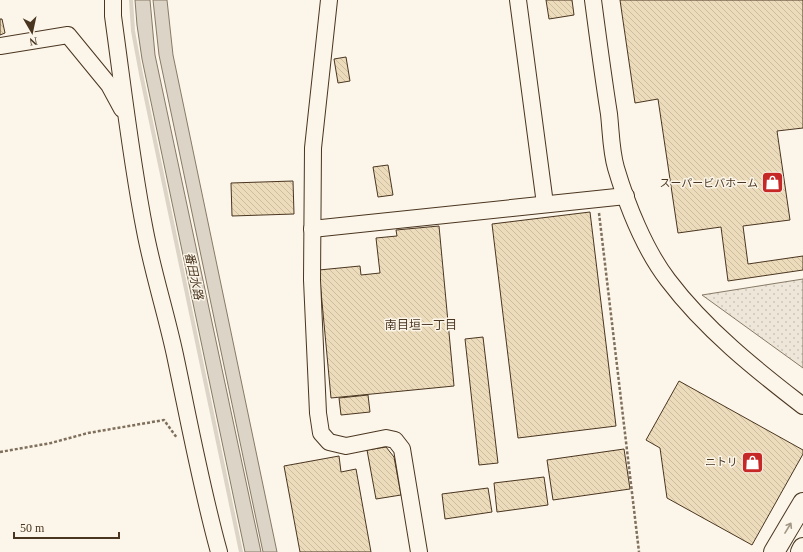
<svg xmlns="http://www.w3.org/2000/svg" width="803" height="552" font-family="'Times New Roman','Noto Sans JP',serif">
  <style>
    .park { fill: url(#park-dots); stroke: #887966 }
    .water { fill: #dcd4c6; stroke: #887966 }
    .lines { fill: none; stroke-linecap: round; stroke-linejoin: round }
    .stream { stroke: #dcd4c6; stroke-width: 4 }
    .building { fill: url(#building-back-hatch); stroke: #4a3520 }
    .minor-casing { stroke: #4a3520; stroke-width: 18 }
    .major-casing { stroke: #4a3520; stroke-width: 22 }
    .path { stroke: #7f6f5c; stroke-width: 2.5; stroke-dasharray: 3 2; stroke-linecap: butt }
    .minor { stroke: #fbf6e9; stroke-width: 16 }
    .major { stroke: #fbf6e9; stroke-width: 20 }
    .oneway { stroke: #a29684 }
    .labels { text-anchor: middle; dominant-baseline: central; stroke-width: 3; stroke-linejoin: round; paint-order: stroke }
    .poi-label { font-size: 11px; fill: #4a3520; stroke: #fbf6e9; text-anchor: end }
    .water-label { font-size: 12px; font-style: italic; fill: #4a3520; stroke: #fbf6e9 }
    .neighbourhood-label { font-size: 12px; fill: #4a3520; stroke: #fbf6e9 }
  </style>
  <defs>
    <pattern id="park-dots" width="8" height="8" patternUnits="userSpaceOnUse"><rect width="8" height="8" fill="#ede6d9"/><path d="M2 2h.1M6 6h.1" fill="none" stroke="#cdc6ba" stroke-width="1.8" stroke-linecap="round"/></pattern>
    <pattern id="building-back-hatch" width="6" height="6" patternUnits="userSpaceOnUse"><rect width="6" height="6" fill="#ecdcbc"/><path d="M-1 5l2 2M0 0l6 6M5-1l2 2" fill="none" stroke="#ccbda1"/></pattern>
  </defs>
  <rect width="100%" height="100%" fill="#fbf6e9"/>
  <path class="park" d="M803,279V368L702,295Z"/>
  <g class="water">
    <path d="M135,0H150L155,55L261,552H245L142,59L137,25Z"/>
    <path d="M153,0H167L173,55L277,552H263L159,55Z"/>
  </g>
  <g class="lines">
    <path class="stream" d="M131,0L133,31L141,74L241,552"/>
  </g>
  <g class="building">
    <path d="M546,0H572L574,15L549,19Z"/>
    <path d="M620,0H803V128L777,131L790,220L743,226L748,264L803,256V270L728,281L721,227L678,233L658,99L635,103Z"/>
    <path d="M0,19H2L5,33L0,35Z"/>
    <path d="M346,57L350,81L338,83L334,59Z"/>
    <path d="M388,165L393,195L378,197L373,167Z"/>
    <path d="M293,181L294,214L232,216L231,183Z"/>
    <path d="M590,212L616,426L518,438L492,224Z"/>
    <path d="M439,226L454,386L331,398L319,270L360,266L361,275L380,273L376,238L397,236L396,230Z"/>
    <path d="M483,337L498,463L479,465L465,339Z"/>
    <path d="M679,381L803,450V454L752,545L667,498L660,448L646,440Z"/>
    <path d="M368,395L370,412L341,415L339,398Z"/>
    <path d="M386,447L394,457L401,495L376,499L367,450Z"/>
    <path d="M624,449L630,489L553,500L547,460Z"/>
    <path d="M339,456L341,472L356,469L371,552H300L284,466Z"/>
    <path d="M544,477L548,505L497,512L494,483Z"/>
    <path d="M488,488L492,512L445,519L442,494Z"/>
  </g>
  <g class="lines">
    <defs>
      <g id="minor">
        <path d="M113,0V16C123,88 131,160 145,231C153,273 166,313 175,355C189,421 201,487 219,552"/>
        <path d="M329,0L313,148L312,280L318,413L321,433L329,442L346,446L386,438L395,440L402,449L419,552"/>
        <path d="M518,0L545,204"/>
        <path d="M593,0C598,38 603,76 609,114C611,132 611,151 616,168C627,205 645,250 668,280C705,329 755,369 803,406"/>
        <path d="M0,46L68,35L109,85L122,109"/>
        <path d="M312,229L626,196"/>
      </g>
      <g id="major">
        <path d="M774,552L803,503"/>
        <path d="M801,552L803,548"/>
      </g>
    </defs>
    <use href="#minor" class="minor-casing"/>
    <use href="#major" class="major-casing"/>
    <g class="path">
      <path d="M599,213L639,552"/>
      <path d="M0,452L51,443L88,433L164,420L177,438"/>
    </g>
    <use href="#minor" class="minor"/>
    <use href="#major" class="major"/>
  </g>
  <defs><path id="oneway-shaft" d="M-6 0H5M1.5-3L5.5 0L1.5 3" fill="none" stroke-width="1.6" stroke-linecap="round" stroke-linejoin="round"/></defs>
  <use class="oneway" href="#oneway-shaft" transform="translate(788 528) rotate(-59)"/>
  <defs>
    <symbol id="shop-square" viewBox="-11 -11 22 22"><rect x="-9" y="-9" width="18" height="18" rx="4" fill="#c62828" stroke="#fbf6e9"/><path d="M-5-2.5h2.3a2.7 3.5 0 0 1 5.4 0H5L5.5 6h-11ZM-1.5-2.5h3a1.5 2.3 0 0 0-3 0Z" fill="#fff"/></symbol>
  </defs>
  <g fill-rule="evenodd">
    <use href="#shop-square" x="760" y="170" width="25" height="25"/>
    <use href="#shop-square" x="740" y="450" width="25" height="25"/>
  </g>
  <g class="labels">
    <g class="poi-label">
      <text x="758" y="183">スーパービバホーム</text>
      <text x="738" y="462">ニトリ</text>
    </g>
    <g class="water-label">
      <text transform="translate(194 276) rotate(78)">番田水路</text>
    </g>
    <g class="neighbourhood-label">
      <text x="421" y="325">南目垣一丁目</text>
    </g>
  </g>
  <g transform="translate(32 32) rotate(171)" stroke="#fbf6e9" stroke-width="3" paint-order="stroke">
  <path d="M0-3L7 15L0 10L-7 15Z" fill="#4a3520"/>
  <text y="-6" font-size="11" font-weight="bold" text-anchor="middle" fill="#4a3520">N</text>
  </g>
  <path d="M14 532v6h105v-6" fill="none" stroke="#4a3520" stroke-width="2"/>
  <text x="20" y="532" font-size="12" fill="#4a3520" stroke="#fbf6e9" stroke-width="3" paint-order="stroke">50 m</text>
</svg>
